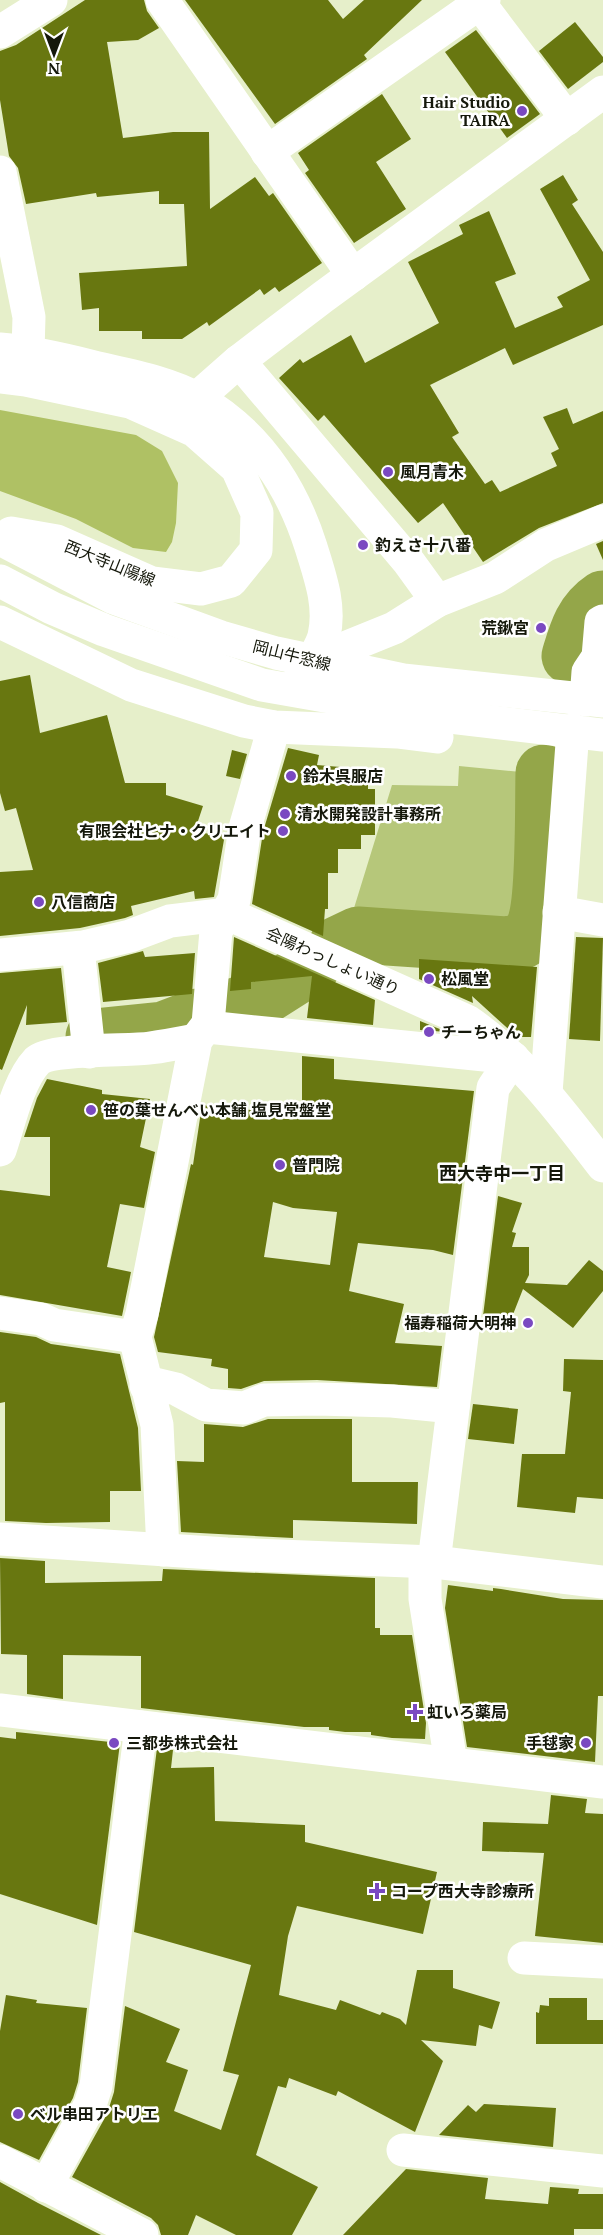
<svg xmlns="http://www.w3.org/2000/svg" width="603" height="2235" font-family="'PT Serif','Noto Sans JP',serif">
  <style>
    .green { fill: #b6c77a }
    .forest { fill: #afc164 }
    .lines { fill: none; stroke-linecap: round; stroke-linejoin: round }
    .river { stroke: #94a649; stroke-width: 57 }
    .building { fill: #687710; fill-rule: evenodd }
    .street { stroke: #fff; stroke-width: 33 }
    .primary { stroke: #fff; stroke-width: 33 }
    .poi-dot { fill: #7a49c1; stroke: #fff; stroke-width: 2 }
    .labels { text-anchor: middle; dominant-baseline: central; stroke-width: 5; stroke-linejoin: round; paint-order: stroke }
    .poi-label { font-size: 16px; font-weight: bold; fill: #15180b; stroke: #fff; text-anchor: start }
    .street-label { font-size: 16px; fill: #15180b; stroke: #fff }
    .neighbourhood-label { font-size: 18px; font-weight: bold; fill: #15180b; stroke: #fff }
  </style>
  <rect width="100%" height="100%" fill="#e6efca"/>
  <path class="green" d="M459,766L532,773L524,921H350L392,785L458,786Z"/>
  <path class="forest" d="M0,410L136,435L162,451L178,483L176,523L172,542L166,552L133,548L76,519L0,491Z"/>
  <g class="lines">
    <g class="river">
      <path d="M570,656C577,633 582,613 603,599"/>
      <path d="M337,945L358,935L506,945C515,944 524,942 530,934C546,913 543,804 544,773"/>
      <path d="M221,1011L263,997L312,966"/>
      <path d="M94,1037L163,1030L197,1017"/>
    </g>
  </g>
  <g class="building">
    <path d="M85,0H144L147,11L159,28L138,40L107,42L123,138L173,132H209L210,209L255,177L269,196L273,193L322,263L279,292L275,287L264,295L260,289L209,326L207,322L182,339H142V331H99V308L82,310L79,273L187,266L184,204H159V191L97,197L96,193L26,204L18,168L9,156L0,100V51L16,45Z"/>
    <path d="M185,0H328L343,19L364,0H422L364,55L367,59L275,124Z"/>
    <path d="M575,22L603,57V62L568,89L539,51Z"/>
    <path d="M476,30L540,114L507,138L445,52Z"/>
    <path d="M382,94L411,139L376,162L406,209L354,243L305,173L309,170L298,153Z"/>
    <path d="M563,175L578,200L572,204L603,252V325L513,365L505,348L430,385L459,433L452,437L485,484L492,480L500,492L557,466L551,453L559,449L543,417L567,408L573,424L603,411V503L539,528L483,562L443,503L418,523L324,415L318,421L279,378L300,359L303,363L351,335L365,363L439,323L408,262L463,234L459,225L489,211L516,274L495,282L515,328L563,307L557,297L590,280L540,189Z"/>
    <path d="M603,541V560L596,544Z"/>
    <path d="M30,675L40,733L107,715L125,783H166V795L203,806L194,833L225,834L214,897L195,899L194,891L131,906L133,915L125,918L80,928L0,936V872L33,870L16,808L5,811L0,793V681Z"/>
    <path d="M288,748L319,755L317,765L352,768L351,776H368V789H375V835H361V849H338V873H328V909H325L323,936L252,904L263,832Z"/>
    <path d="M232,750L247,754L240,779L226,776Z"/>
    <path d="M234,937L375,1000L373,1025L307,1018L312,976L251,982V989L230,991Z"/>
    <path d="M576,937L603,938L600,1041L569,1039Z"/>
    <path d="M143,951L145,957L195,953L192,994L103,1002L98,963Z"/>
    <path d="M419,959L537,967L531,1037H517L472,996L473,1003L419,979Z"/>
    <path d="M61,968L67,1022L26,1025L27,1005L2,1070L0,1069V973Z"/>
    <path d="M420,1021L447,1032L420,1030Z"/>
    <path d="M302,1056L334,1059V1079L474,1091L453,1255L433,1250L358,1243L349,1291L404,1304L395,1343L442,1346L437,1387L317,1380L264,1381L241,1389L228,1388V1369L211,1366L212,1359L158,1352L154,1337L191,1164L193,1165L202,1105L302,1115ZM273,1202L293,1208L337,1212L330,1265L264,1257Z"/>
    <path d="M47,1079L102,1090V1094L150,1099L140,1147L155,1152L144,1208L120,1204L107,1267L131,1272L122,1316L0,1295V1190L50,1196V1137H24L37,1098Z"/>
    <path d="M498,1196L522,1203L512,1232L516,1233L512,1247H529V1275L525,1283L567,1285L589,1260L603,1271V1291L573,1328L523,1289L512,1317L483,1316Z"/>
    <path d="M0,1332L36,1337L51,1344L120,1354L138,1428L141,1491H110V1522L46,1523L5,1521V1402L0,1403Z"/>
    <path d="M564,1359L603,1360V1499L577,1497L575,1513L517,1507L522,1454H565L571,1392L563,1391Z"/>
    <path d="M473,1404L518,1409L514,1444L468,1439Z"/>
    <path d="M268,1419H352V1482H418L417,1524L293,1520V1538L181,1532L177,1461L204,1462V1424L243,1427Z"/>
    <path d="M0,1558L45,1561V1583L162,1581L163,1569L375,1578V1628H380V1635H412L426,1723L425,1739L392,1738L371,1735V1732H345L329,1730V1727H304L141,1708V1656L63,1655V1699L27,1694V1655L1,1654Z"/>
    <path d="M448,1585L493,1591V1588L501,1589L563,1599L603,1600V1696H598L595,1762L467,1747L445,1608Z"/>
    <path d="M16,1732L120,1743L97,1925L0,1894V1737L16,1739Z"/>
    <path d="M157,1748L173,1750L171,1768L214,1767L215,1821L305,1825V1842L437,1872L423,1934L297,1906L288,1936L279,1995L336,2010L340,2000L380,2015L382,2012L400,2019L406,2025L417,1970H453V1988L500,2002L492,2029L479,2025L476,2046L421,2040L443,2061L415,2132L338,2091L336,2096L289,2078L286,2088L278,2086L256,2155L318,2187L292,2235H236L196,2215L188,2235H161L158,2225L151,2218L72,2177L107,2114L114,2092L125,2006L180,2029L166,2062L188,2070L174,2111L221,2130L239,2075L223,2071L251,1965L134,1932Z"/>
    <path d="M551,1795L587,1799L585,1813L603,1814V1943L535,1936L544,1853L482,1851L483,1822L548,1824Z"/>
    <path d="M6,1995L37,2000L36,2003L87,2008L78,2082L73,2098L39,2160L0,2142V2031Z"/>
    <path d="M549,1998H587V2020H603V2044H536V2012L539,2013L540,2005L549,2006Z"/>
    <path d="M484,2104L556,2108L553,2147L439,2135L468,2105L476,2112Z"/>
    <path d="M406,2169L488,2178L485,2199L548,2204L550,2187L579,2189L578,2194H603V2229H574V2235H343Z"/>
    <path d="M0,2182L38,2203L101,2235H0Z"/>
  </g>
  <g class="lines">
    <g class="street">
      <path d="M162,0L353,275"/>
      <path d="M477,0L567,119"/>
      <path d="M0,32L51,0"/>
      <path d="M267,152L484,0"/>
      <path d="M0,172L29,317L28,351"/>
      <path d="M239,361L408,561L437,601"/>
      <path d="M197,398L239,361L323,297L603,92"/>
      <path d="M310,662L394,628L437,601L495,578L546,545L603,521"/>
      <path d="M586,700L588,672L598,657L601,622L603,621"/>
      <path d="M559,912L603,920"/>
      <path d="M78,948L89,1052"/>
      <path d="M0,955L83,947L130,936L170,921L228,914L467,1021C523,1059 562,1113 603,1166"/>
      <path d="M207,1027L513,1058L493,1088L434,1562L425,1570V1599L451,1763"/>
      <path d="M546,1093L573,730"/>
      <path d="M0,1150C9,1124 18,1081 37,1061C50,1048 129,1051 150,1048C166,1046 181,1043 196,1040"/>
      <path d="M0,1313L41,1319L54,1325L135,1337"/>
      <path d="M146,1386L155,1384L176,1389L206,1405L244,1408L264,1400L317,1399L392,1401L453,1407"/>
      <path d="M0,1539L227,1554L434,1562L603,1582"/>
      <path d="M163,1550L157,1425L135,1337L142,1314L196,1040L208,1024L216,931L234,900L245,828L274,727"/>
      <path d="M0,1710L603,1782"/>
      <path d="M524,1958L603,1962"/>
      <path d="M403,2150L603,2171"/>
      <path d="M0,2161L142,2235"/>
      <path d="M46,2186L90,2105L96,2086L141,1727"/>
    </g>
    <g class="primary">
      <path d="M0,349C32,352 63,359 94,367C128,375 168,382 198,399C257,433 291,484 311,547C320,576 331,606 324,636C320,651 307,667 299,680"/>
      <path d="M0,377L26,380L130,402L195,431L237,468L257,513L256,550L231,581L201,589L152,583L57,541L11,533"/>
      <path d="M0,539L114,598L221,637L276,653L403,680L603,701"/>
      <path d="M0,581L52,608L104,630L262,685L433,715L603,735"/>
      <path d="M0,622L131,685L244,721L274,727L397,732L437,737"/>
    </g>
  </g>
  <g class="poi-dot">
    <circle cx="522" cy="111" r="6"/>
    <circle cx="388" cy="472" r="6"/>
    <circle cx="363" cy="545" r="6"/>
    <circle cx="541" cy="628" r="6"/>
    <circle cx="291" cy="776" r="6"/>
    <circle cx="285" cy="814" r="6"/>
    <circle cx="283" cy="831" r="6"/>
    <circle cx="39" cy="902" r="6"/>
    <circle cx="429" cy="979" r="6"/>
    <circle cx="429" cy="1032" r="6"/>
    <circle cx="91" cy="1110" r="6"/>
    <circle cx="280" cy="1165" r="6"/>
    <circle cx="528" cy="1323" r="6"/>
    <path d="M412 1703h6v6h6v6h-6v6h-6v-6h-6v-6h6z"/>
    <circle cx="114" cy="1743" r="6"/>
    <circle cx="586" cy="1743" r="6"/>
    <path d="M374 1882h6v6h6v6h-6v6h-6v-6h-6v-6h6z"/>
    <circle cx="18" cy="2114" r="6"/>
  </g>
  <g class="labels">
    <g class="poi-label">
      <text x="510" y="102" text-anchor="end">Hair Studio<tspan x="510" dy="18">TAIRA</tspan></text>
      <text x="400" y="472">風月青木</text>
      <text x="375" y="545">釣えさ十八番</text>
      <text x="529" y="628" text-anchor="end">荒鍬宮</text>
      <text x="303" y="776">鈴木呉服店</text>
      <text x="297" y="814">清水開発設計事務所</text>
      <text x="271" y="831" text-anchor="end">有限会社ヒナ・クリエイト</text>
      <text x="51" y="902">八信商店</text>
      <text x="441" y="979">松風堂</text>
      <text x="441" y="1032">チーちゃん</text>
      <text x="103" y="1110">笹の葉せんべい本舗 塩見常盤堂</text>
      <text x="292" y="1165">普門院</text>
      <text x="516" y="1323" text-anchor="end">福寿稲荷大明神</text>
      <text x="427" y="1712">虹いろ薬局</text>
      <text x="126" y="1743">三都歩株式会社</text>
      <text x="574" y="1743" text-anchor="end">手毬家</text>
      <text x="391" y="1891">コープ西大寺診療所</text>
      <text x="30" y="2114">ベル串田アトリエ</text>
    </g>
    <g class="street-label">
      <text transform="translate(110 563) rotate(22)">西大寺山陽線</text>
      <text transform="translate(292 655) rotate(14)">岡山牛窓線</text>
      <text transform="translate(333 961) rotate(24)">会陽わっしょい通り</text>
    </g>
    <g class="neighbourhood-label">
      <text x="502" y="1173">西大寺中一丁目</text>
    </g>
  </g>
  <g transform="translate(54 54) rotate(180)" stroke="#ffffff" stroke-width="4.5" paint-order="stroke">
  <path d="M0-4.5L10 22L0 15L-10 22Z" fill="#15180b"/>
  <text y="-9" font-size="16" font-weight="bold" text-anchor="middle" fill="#15180b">N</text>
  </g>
</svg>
